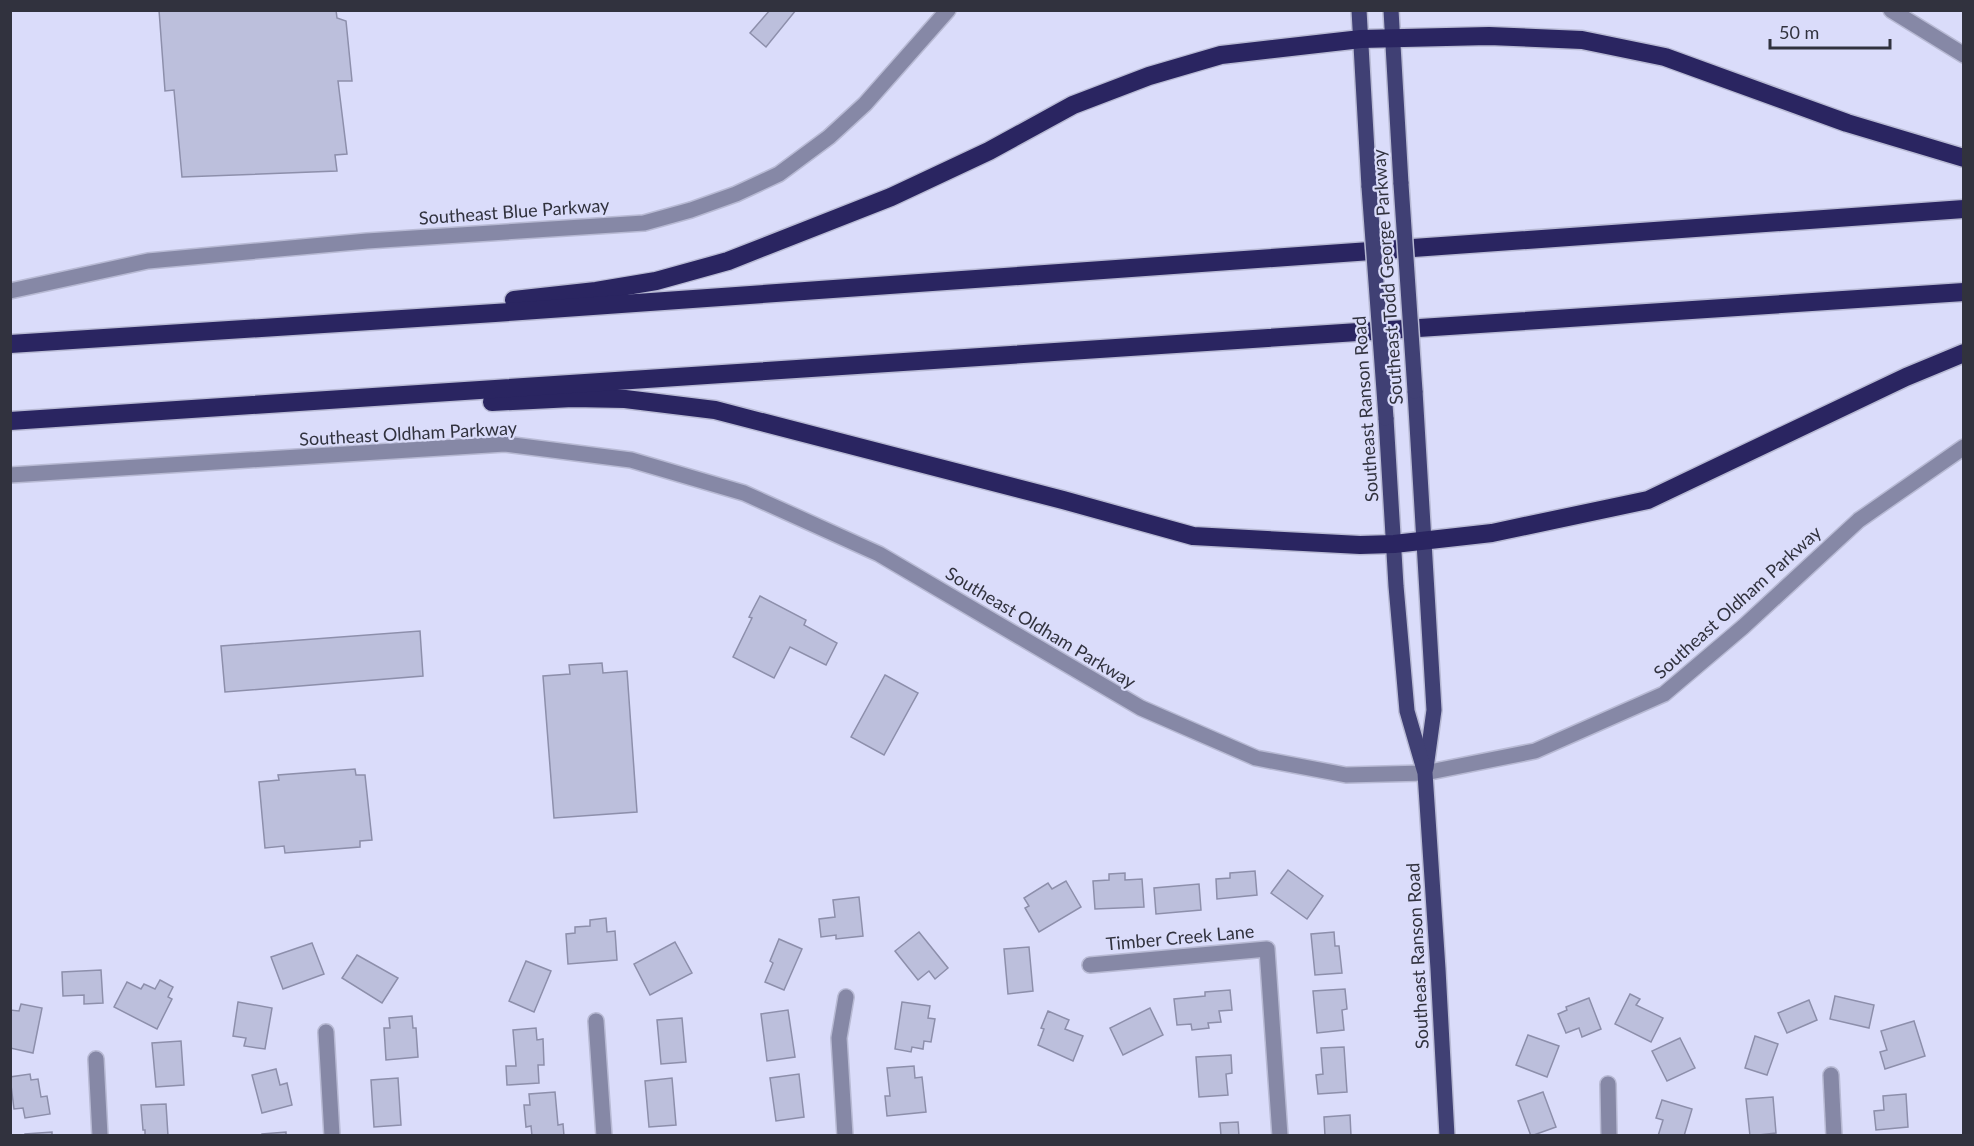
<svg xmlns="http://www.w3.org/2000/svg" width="1974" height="1146" font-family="Lato,sans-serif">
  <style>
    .building { fill: #bcbfdc; stroke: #8d8fab; stroke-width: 1.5 }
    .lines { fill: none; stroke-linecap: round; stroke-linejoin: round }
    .minor-casing { stroke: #b8bad4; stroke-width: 18 }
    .major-casing { stroke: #b8bad4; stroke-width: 18 }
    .highway-casing { stroke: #b8bad4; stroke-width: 21 }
    .minor { stroke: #8688a6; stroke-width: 15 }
    .major { stroke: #404074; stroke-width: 15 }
    .highway { stroke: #2a2561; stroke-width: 18 }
    .major-bridge-casing { stroke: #b8bad4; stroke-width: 18; stroke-linecap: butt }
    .major-bridge { stroke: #404074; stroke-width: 15 }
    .labels { text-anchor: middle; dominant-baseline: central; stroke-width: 4.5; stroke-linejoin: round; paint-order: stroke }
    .street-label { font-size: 18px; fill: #31323e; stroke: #dadcfa }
  </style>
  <rect width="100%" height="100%" fill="#dadcfa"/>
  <g class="building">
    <path d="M159,10H336L337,18L346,21L352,81H338L347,154L335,155L337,171L182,177L174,90L165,91Z"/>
    <path d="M770,10H796L766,47L750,33Z"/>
    <path d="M760,596L806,620L804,625L837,643L826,665L790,647L774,678L733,657L752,618L749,617Z"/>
    <path d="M420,631L423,676L225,692L221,646Z"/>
    <path d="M602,663L603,673L627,671L637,812L554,818L543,676L570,674L569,665Z"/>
    <path d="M885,675L918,693L884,755L851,737Z"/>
    <path d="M355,769L356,775H365L372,840L360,841V847L285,853L284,846L265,848L259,782L279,780L278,775Z"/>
    <path d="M1288,870L1323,896L1307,919L1271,893Z"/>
    <path d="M1255,871L1257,895L1217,899L1216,879L1230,878V873Z"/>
    <path d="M1125,873V880L1142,879L1144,907L1095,909L1093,881L1109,880V874Z"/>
    <path d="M1066,881L1081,907L1039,932L1025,908L1029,906L1024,898L1048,883L1052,889Z"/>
    <path d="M1199,884L1201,910L1156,914L1154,888Z"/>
    <path d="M859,897L863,936L836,939V935L821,937L819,919L835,917L833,900Z"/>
    <path d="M606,918L607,932L615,931L617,960L568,964L566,934L575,933V927L590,926V920Z"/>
    <path d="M919,932L948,968L935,979L929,971L918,980L895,951Z"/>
    <path d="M1334,932L1335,946H1339L1342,973L1315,975L1311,934Z"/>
    <path d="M779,939L802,949L784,990L765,982L773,963L770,961Z"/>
    <path d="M675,942L692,973L650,995L634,964Z"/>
    <path d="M312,943L324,974L283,989L271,957Z"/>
    <path d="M1029,947L1033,991L1008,994L1004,949Z"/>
    <path d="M357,955L398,978L382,1003L342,978Z"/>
    <path d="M526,961L551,971L534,1012L509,1001Z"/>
    <path d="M101,970L103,1003L84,1004V995L63,996L62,972Z"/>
    <path d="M160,980L173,987L168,997L172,999L157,1029L114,1007L127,982L141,989L144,984L155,989Z"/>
    <path d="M1345,989L1347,1009L1342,1010L1344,1030L1317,1033L1313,991Z"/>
    <path d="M1230,990L1232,1010L1219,1011L1221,1022L1208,1023L1209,1028L1192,1030L1191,1024L1177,1025L1174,999L1205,996V992Z"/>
    <path d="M1630,994L1640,999L1636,1005L1663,1018L1651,1042L1615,1024Z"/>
    <path d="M1835,996L1874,1005L1869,1028L1830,1019Z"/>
    <path d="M1589,998L1601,1029L1582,1037L1579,1028L1566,1033L1558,1014L1567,1010L1566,1007Z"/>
    <path d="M1809,1000L1817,1020L1787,1033L1778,1013Z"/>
    <path d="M238,1002L272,1008L265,1049L244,1046L246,1038L233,1036Z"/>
    <path d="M902,1002L930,1006L928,1018L935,1019L931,1042L924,1041L923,1049L912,1047L911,1052L895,1049Z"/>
    <path d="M21,1004L42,1008L33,1053L10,1048V1010L19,1011Z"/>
    <path d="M1150,1008L1163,1035L1123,1055L1110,1028Z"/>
    <path d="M788,1010L795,1057L767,1061L761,1014Z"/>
    <path d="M1048,1011L1069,1020L1065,1029L1083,1036L1073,1061L1038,1045L1044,1029L1041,1028Z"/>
    <path d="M412,1016L413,1028H416L418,1057L386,1060L384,1028H390L389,1018Z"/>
    <path d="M682,1018L686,1062L661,1064L657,1020Z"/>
    <path d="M1914,1021L1925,1056L1885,1069L1880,1052L1887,1050L1881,1031Z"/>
    <path d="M536,1028L537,1040L543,1039L544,1065H538L539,1083L507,1085L506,1066H516L513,1030Z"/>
    <path d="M1528,1035L1559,1046L1547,1077L1516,1065Z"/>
    <path d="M1755,1036L1778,1044L1767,1075L1745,1068Z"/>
    <path d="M1680,1038L1695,1068L1667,1081L1652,1051Z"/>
    <path d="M181,1041L184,1085L156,1087L152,1043Z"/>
    <path d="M1344,1047L1347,1092L1318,1094L1316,1075L1323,1074L1321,1048Z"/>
    <path d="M1231,1055L1232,1073L1226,1074L1228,1095L1199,1097L1196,1057Z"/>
    <path d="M914,1066L915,1078L922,1077L926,1112L887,1116L885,1096H890L887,1068Z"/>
    <path d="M276,1069L280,1085L287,1083L292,1105L262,1113L252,1075Z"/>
    <path d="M30,1074L31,1080L38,1079L41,1097L47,1096L50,1114L25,1118L23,1108L14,1109L10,1077Z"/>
    <path d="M799,1074L804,1117L776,1121L770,1078Z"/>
    <path d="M398,1078L401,1125L374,1127L371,1080Z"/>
    <path d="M672,1078L676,1125L649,1127L645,1081Z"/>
    <path d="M555,1092L558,1125L563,1124L564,1136H532L531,1126L526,1127L524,1105H530L529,1094Z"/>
    <path d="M1543,1092L1556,1127L1531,1136L1518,1101Z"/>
    <path d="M1906,1094L1908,1127L1876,1130L1874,1111L1884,1110L1883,1096Z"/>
    <path d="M1773,1097L1776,1133L1750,1136L1746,1099Z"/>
    <path d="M1662,1100L1692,1109L1684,1136H1658L1663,1120L1656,1118Z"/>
    <path d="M166,1104L168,1136H145V1130H143L141,1105Z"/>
    <path d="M1350,1115L1351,1136H1325L1324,1117Z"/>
    <path d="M1238,1122L1239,1136H1221L1220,1123Z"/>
    <path d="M52,1132V1136H25V1134Z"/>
    <path d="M286,1132V1136H262V1134Z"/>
  </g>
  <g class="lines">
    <defs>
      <g id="minor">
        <path d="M1891,10L1964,55"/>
        <path d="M10,291L148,261L367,241L644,223L691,210L736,194L779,174L829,137L865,104L948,10"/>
        <path d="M10,475L505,444L631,460L744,493L879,554L1141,708L1256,758L1346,775L1425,773L1535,751L1664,694L1743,627L1859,520L1964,447"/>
        <path d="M1090,965L1267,949L1280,1136"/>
        <path d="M596,1021L604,1136"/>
        <path d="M326,1032L332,1136"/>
        <path d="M96,1059L100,1136"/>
        <path d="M1831,1075L1834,1136"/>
        <path d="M1608,1084L1609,1136"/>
        <path d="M845,1136L839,1038L846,997"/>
      </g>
      <g id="major">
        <path d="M1359,10L1369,187"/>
        <path d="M1391,10L1401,184"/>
        <path d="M1415,391L1434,710L1426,768"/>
        <path d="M1386,418L1396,586L1407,711L1425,773L1438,969L1447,1136"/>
      </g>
      <g id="highway">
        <path d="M514,300L596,291L656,281L728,261L891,197L989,151L1073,105L1149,76L1221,55L1361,39L1489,36L1582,40L1665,57L1847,123L1964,158"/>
        <path d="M10,344L495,313L1964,209"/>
        <path d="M492,402L573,398L625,399L715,410L1063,500L1193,536L1360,545L1394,544L1492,533L1648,500L1906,377L1964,353"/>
        <path d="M10,421L1964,292"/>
      </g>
    </defs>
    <use href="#minor" class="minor-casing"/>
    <use href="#major" class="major-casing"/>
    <use href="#highway" class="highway-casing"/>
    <use href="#minor" class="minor"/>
    <use href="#major" class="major"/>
    <use href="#highway" class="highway"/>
    <defs>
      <g id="major-bridge">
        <path d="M1401,184L1415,391"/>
        <path d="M1369,187L1386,418"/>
      </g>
    </defs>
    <use href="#major-bridge" class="major-bridge-casing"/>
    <use href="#major-bridge" class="major-bridge"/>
  </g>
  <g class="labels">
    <g class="street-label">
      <text transform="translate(514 211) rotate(-4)">Southeast Blue Parkway</text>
      <text transform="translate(1387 277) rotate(-94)">Southeast Todd George Parkway</text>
      <text transform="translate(1365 409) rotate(-94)">Southeast Ranson Road</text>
      <text transform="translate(408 433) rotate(-3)">Southeast Oldham Parkway</text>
      <text transform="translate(1737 602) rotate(-42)">Southeast Oldham Parkway</text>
      <text transform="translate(1041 627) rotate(31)">Southeast Oldham Parkway</text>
      <text transform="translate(1180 937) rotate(-5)">Timber Creek Lane</text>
      <text transform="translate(1417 956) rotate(-93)">Southeast Ranson Road</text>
    </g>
  </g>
  <rect width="1974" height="1146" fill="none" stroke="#31323e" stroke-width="24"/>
  <path d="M1770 39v9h120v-9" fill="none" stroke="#31323e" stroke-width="3"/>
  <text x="1779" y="39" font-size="18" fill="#31323e" stroke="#dadcfa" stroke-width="4.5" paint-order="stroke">50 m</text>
</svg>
